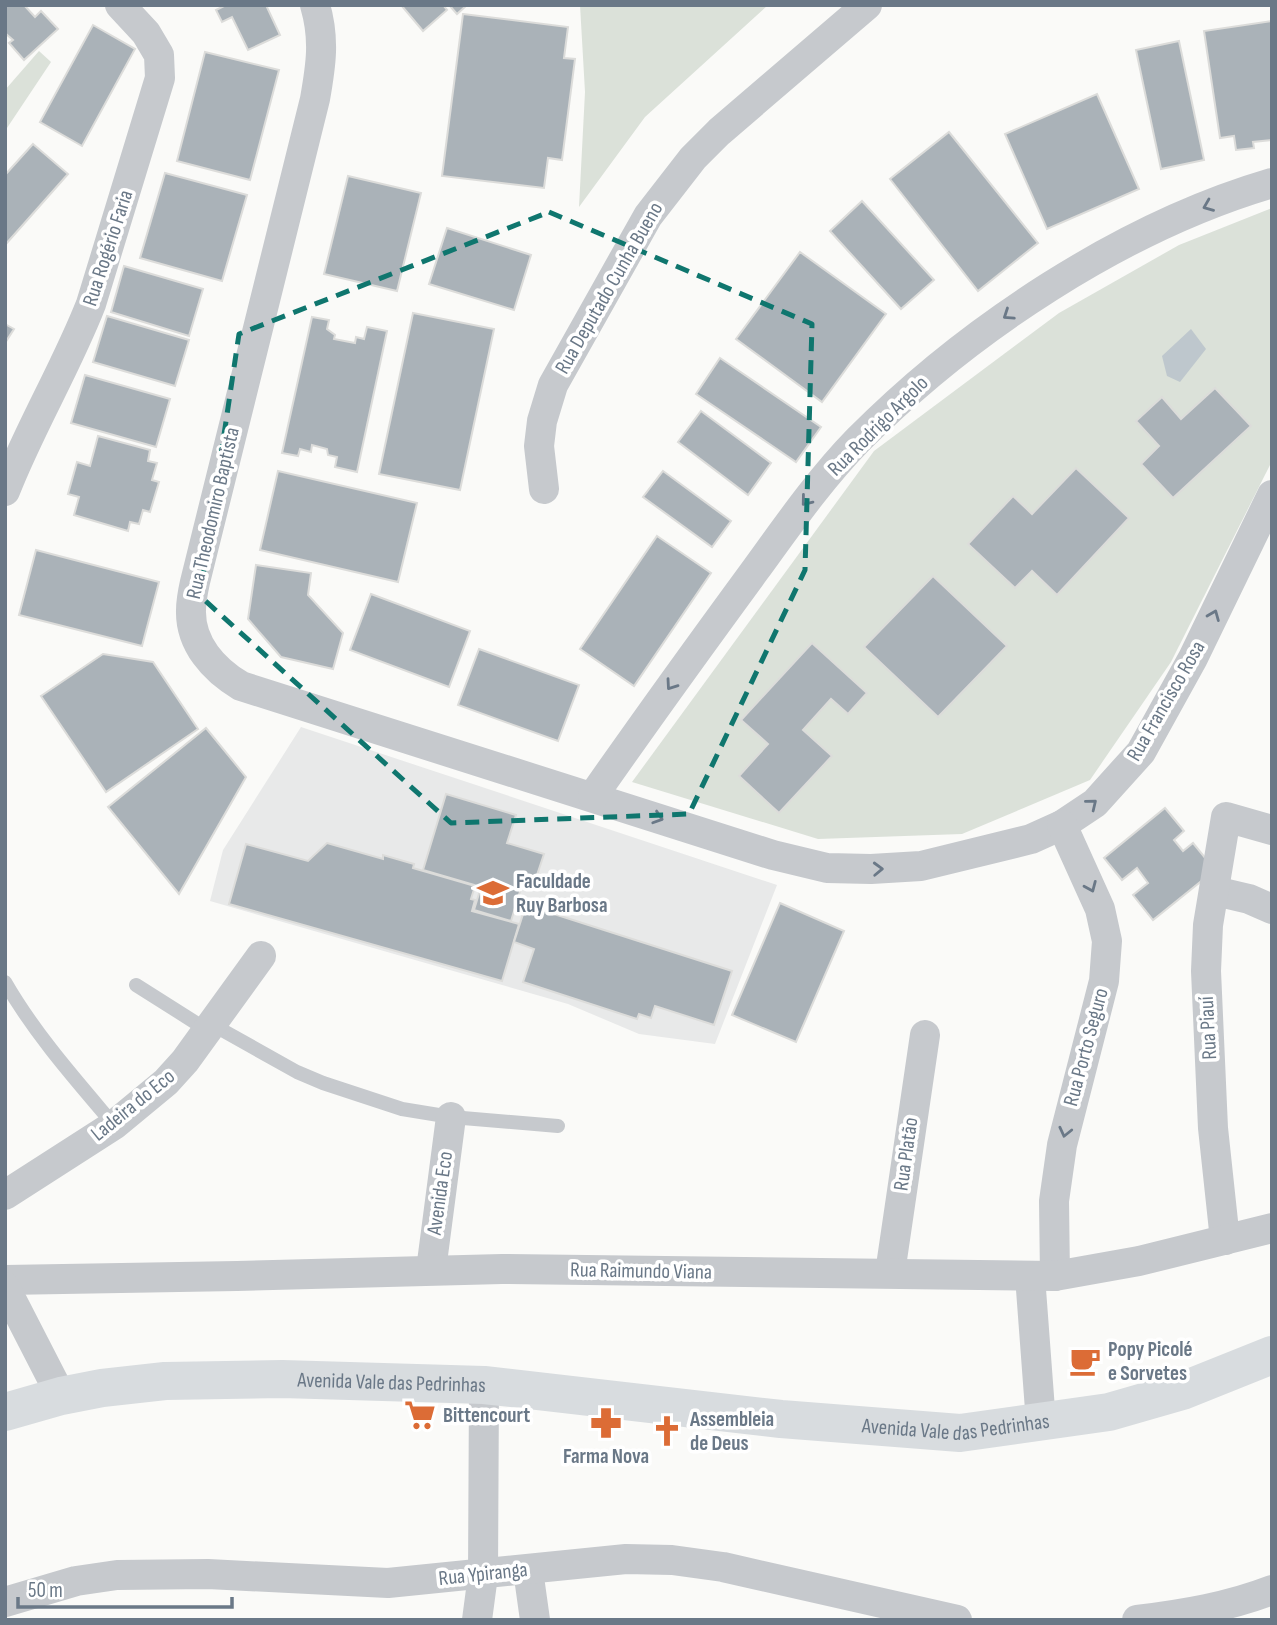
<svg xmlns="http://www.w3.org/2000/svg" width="1277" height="1625" font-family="'Sofia Sans Condensed',sans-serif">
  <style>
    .built { fill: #e8e9e9 }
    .green { fill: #dbe1d9 }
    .water { fill: #bec7cd }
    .building { fill: #aab2b8; stroke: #dcdcda; stroke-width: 2 }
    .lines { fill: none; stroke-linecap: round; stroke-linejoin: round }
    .lane { stroke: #c6c9cd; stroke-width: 14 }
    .street { stroke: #c6c9cd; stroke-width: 30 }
    .secondary { stroke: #d8dcdf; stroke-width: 38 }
    .oneway { stroke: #6a7887 }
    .marked { fill: none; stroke: #0f766e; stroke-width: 5; stroke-dasharray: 14 9; stroke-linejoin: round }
    .labels { text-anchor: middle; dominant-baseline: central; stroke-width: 7; stroke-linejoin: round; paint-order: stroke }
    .street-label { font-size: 21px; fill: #6a7887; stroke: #fff }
    .poi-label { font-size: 21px; font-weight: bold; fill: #6a7887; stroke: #fff; text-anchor: start }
  </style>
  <rect width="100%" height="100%" fill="#fafaf8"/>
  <path class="built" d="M301,727L777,885L715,1044L639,1034L568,1004L210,901L223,850Z"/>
  <g class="green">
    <path d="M580,5H768L645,117L579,207L585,92Z"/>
    <path d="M39,51L51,62L5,131V90Z"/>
    <path d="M1272,208V461L1171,662L1090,780L962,834L818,839L632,782L874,451L1059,313L1179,245Z"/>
  </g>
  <path class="water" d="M1191,329L1206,349L1180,382L1167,376L1162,356Z"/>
  <g class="building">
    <path d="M5,5H24L35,17L41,11L58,29L24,60L9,43L13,40L5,33Z"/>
    <path d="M226,5H266L280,35L248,50L232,17L222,22L216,10Z"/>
    <path d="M401,5H443L447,10L423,31Z"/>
    <path d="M449,5H467L457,14Z"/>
    <path d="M463,14L568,27L564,58L575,59L562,160L548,158L544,188L442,176Z"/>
    <path d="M1272,21V140L1253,142L1254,148L1236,150L1234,136L1220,138L1204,31Z"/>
    <path d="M93,25L135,49L82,146L40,122Z"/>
    <path d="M1179,41L1204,160L1161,169L1136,50Z"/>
    <path d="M205,52L279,70L250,180L177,161Z"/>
    <path d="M1097,94L1139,189L1047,229L1005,134Z"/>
    <path d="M949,132L1038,243L978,291L890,179Z"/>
    <path d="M33,144L68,174L5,245V175Z"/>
    <path d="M165,173L247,195L222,281L140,258Z"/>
    <path d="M348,176L421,193L397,291L324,274Z"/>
    <path d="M862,201L934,280L901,309L830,231Z"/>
    <path d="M447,228L531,255L514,310L429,284Z"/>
    <path d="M800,252L886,314L822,402L736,339Z"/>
    <path d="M124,266L203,289L189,336L111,312Z"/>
    <path d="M413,313L494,329L460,490L379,474Z"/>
    <path d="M107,316L189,340L175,386L93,362Z"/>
    <path d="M312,317L329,320L327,329L335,335L334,339L355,343L356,337L364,339L367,327L387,331L357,472L335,467L337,457L328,455L327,449L312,445L311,452L300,449L298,456L282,453Z"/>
    <path d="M5,324L14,329L5,343Z"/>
    <path d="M720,358L821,427L796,462L696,394Z"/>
    <path d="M85,375L170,399L156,447L71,423Z"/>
    <path d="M1215,388L1251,426L1173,498L1141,464L1159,446L1136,421L1162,397L1181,419Z"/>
    <path d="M701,411L771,463L748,495L678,442Z"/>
    <path d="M98,436L150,450L148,461L157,463L152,480L159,482L150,512L143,510L139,524L130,522L128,531L74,515L79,497L68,494L77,462L90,466Z"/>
    <path d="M1076,468L1129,518L1057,595L1032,571L1015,588L968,544L1013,496L1032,514Z"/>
    <path d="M278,471L417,503L398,582L260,550Z"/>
    <path d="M663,471L731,521L712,547L643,497Z"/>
    <path d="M657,536L711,573L634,686L580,649Z"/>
    <path d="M36,550L159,582L142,646L19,615Z"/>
    <path d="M256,565L311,573L308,595L343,633L333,669L281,657L248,619Z"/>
    <path d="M933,576L1007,646L938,717L864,647Z"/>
    <path d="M371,594L470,631L449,687L350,650Z"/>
    <path d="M812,643L867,693L848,714L831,699L803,730L832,756L779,813L739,776L768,744L741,720Z"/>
    <path d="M479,649L579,685L558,741L458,705Z"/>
    <path d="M103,654L153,662L198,729L106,792L41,696Z"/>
    <path d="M206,728L246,777L179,894L108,807Z"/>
    <path d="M446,794L516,815L507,843L544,854L536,878L525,875L511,921L474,910L481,887L423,870Z"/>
    <path d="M1165,808L1184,831L1174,840L1183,851L1193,843L1215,870L1153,920L1133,895L1148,883L1137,868L1122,880L1104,858Z"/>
    <path d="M327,843L383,859V855L414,864L413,868L475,886L471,899L475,900L472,911L519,924L502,981L229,904L246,844L308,861Z"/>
    <path d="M780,903L844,931L796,1042L732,1015Z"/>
    <path d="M526,905L732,971L714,1025L655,1006L651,1018L639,1014L637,1019L523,982L534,949L514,942Z"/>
  </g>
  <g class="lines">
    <g class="lane">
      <path d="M5,982C35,1034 75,1079 114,1125"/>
      <path d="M136,985L196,1023L222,1030L297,1072L323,1083L402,1109L451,1117L558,1126"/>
    </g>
    <g class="street">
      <path d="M315,5C325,39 321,65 315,99L195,582C193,591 191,601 191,610C190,644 214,670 241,686L773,855L827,868L871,869L921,866L1031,839L1062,825L1095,803L1141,752L1193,658L1272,495"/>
      <path d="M544,489L539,446L542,421L553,385L648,216L693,158L719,132L867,5"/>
      <path d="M5,491C30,427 66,368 91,304L160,78L159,55L146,33L120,5"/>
      <path d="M593,796C646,720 701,644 756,569C788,525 820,479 858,440C967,330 1122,227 1272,183"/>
      <path d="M1215,891L1249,899L1272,909"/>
      <path d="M5,1195L114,1125L166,1082L185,1061L261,956"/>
      <path d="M1225,1240L1213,1128L1206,971L1208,925L1226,817L1272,830"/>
      <path d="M431,1270L451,1117"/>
      <path d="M890,1273L925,1035"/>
      <path d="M1030,1276L1041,1423"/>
      <path d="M1055,1276L1054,1201L1062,1145L1104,981L1107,941L1100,909L1062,825"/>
      <path d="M5,1280L237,1276L502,1269L1055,1276L1139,1261L1272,1228"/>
      <path d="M5,1287L61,1396"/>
      <path d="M528,1570L535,1620"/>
      <path d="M5,1602L76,1581L117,1575L208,1574L388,1583L626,1559L672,1560L723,1567L957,1620"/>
      <path d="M477,1620L483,1575L484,1385"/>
      <path d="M1137,1620C1184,1614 1228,1607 1272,1590"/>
    </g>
    <path class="secondary" id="s1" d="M5,1412L61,1396L102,1388L165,1381L282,1379L484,1385L781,1419L960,1433L1109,1412L1182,1391L1272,1355"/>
  </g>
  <defs><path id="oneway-chevron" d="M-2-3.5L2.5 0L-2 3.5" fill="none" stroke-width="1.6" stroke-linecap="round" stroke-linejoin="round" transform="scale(1.75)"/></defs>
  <g class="oneway">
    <use href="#oneway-chevron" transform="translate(1208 206) rotate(158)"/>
    <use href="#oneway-chevron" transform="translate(1008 315) rotate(146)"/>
    <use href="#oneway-chevron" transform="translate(806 501) rotate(129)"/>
    <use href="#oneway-chevron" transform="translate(1214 615) rotate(-68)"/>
    <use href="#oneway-chevron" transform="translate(671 685) rotate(125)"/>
    <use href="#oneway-chevron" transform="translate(1092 804) rotate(-39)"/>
    <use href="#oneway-chevron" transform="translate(658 818) rotate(18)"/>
    <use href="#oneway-chevron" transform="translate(878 869) rotate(-2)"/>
    <use href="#oneway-chevron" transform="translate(1091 887) rotate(67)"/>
    <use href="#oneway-chevron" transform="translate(1065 1132) rotate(103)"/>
  </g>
  <path class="marked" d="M549,212L812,324L805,570L689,814L451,823L200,596L239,334Z"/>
  <defs>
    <symbol id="university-bare" viewBox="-9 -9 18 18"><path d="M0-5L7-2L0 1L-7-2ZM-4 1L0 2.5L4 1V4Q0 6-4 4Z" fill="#dc6c36" stroke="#fff" stroke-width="2.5" paint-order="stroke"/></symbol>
    <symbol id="cafe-bare" viewBox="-9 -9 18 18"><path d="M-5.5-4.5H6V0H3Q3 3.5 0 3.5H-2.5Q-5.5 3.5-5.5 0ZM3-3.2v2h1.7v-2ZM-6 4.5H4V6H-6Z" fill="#dc6c36" stroke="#fff" stroke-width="2.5" paint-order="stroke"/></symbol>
    <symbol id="supermarket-bare" viewBox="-9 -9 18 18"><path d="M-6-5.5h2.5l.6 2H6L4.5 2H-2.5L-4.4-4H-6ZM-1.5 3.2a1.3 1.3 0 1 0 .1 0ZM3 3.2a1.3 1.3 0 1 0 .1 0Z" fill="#dc6c36" stroke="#fff" stroke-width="2.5" paint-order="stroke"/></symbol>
    <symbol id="pharmacy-bare" viewBox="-9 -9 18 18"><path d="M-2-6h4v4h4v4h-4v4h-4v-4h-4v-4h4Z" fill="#dc6c36" stroke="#fff" stroke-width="2.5" paint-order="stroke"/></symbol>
    <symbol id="church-bare" viewBox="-9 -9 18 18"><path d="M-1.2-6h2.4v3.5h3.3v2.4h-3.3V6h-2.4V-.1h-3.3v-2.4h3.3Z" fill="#dc6c36" stroke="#fff" stroke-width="2.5" paint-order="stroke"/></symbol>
  </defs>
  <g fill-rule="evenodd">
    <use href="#university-bare" x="471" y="871" width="44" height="44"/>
    <use href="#cafe-bare" x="1063" y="1339" width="44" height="44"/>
    <use href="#supermarket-bare" x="398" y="1393" width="44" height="44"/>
    <use href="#pharmacy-bare" x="584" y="1401" width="44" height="44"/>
    <use href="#church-bare" x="645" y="1409" width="44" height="44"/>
  </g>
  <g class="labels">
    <g class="street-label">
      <text transform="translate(108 248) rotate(-72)">Rua Rogério Faria</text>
      <text transform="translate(609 288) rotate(-60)">Rua Deputado Cunha Bueno</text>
      <text transform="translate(878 426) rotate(-45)">Rua Rodrigo Argolo</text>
      <text transform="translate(213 513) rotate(-77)">Rua Theodomiro Baptista</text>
      <text transform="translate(1166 701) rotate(-60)">Rua Francisco Rosa</text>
      <text transform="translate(1208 1028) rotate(-93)">Rua Piauí</text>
      <text transform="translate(1086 1047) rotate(-75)">Rua Porto Seguro</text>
      <text transform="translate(133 1105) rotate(-39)">Ladeira do Eco</text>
      <text transform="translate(906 1154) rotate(-82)">Rua Platão</text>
      <text transform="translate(440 1193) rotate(-82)">Avenida Eco</text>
      <text transform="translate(641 1271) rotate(1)">Rua Raimundo Viana</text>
      <text stroke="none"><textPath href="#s1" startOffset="390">Avenida Vale das Pedrinhas</textPath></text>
      <text stroke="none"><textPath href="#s1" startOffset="957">Avenida Vale das Pedrinhas</textPath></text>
      <text transform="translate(483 1574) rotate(-6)">Rua Ypiranga</text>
    </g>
    <g class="poi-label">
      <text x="516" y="881">Faculdade<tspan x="516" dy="24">Ruy Barbosa</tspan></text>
      <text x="1108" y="1349">Popy Picolé<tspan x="1108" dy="24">e Sorvetes</tspan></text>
      <text x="443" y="1415">Bittencourt</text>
      <text x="690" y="1419">Assembleia<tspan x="690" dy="24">de Deus</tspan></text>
      <text x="606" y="1456" text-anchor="middle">Farma Nova</text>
    </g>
  </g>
  <rect width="1277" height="1625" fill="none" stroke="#6a7887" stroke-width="14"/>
  <path d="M18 1597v10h214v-10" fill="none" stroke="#6a7887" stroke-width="3.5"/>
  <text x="28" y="1597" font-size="21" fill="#6a7887" stroke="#ffffff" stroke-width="5" paint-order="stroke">50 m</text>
</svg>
